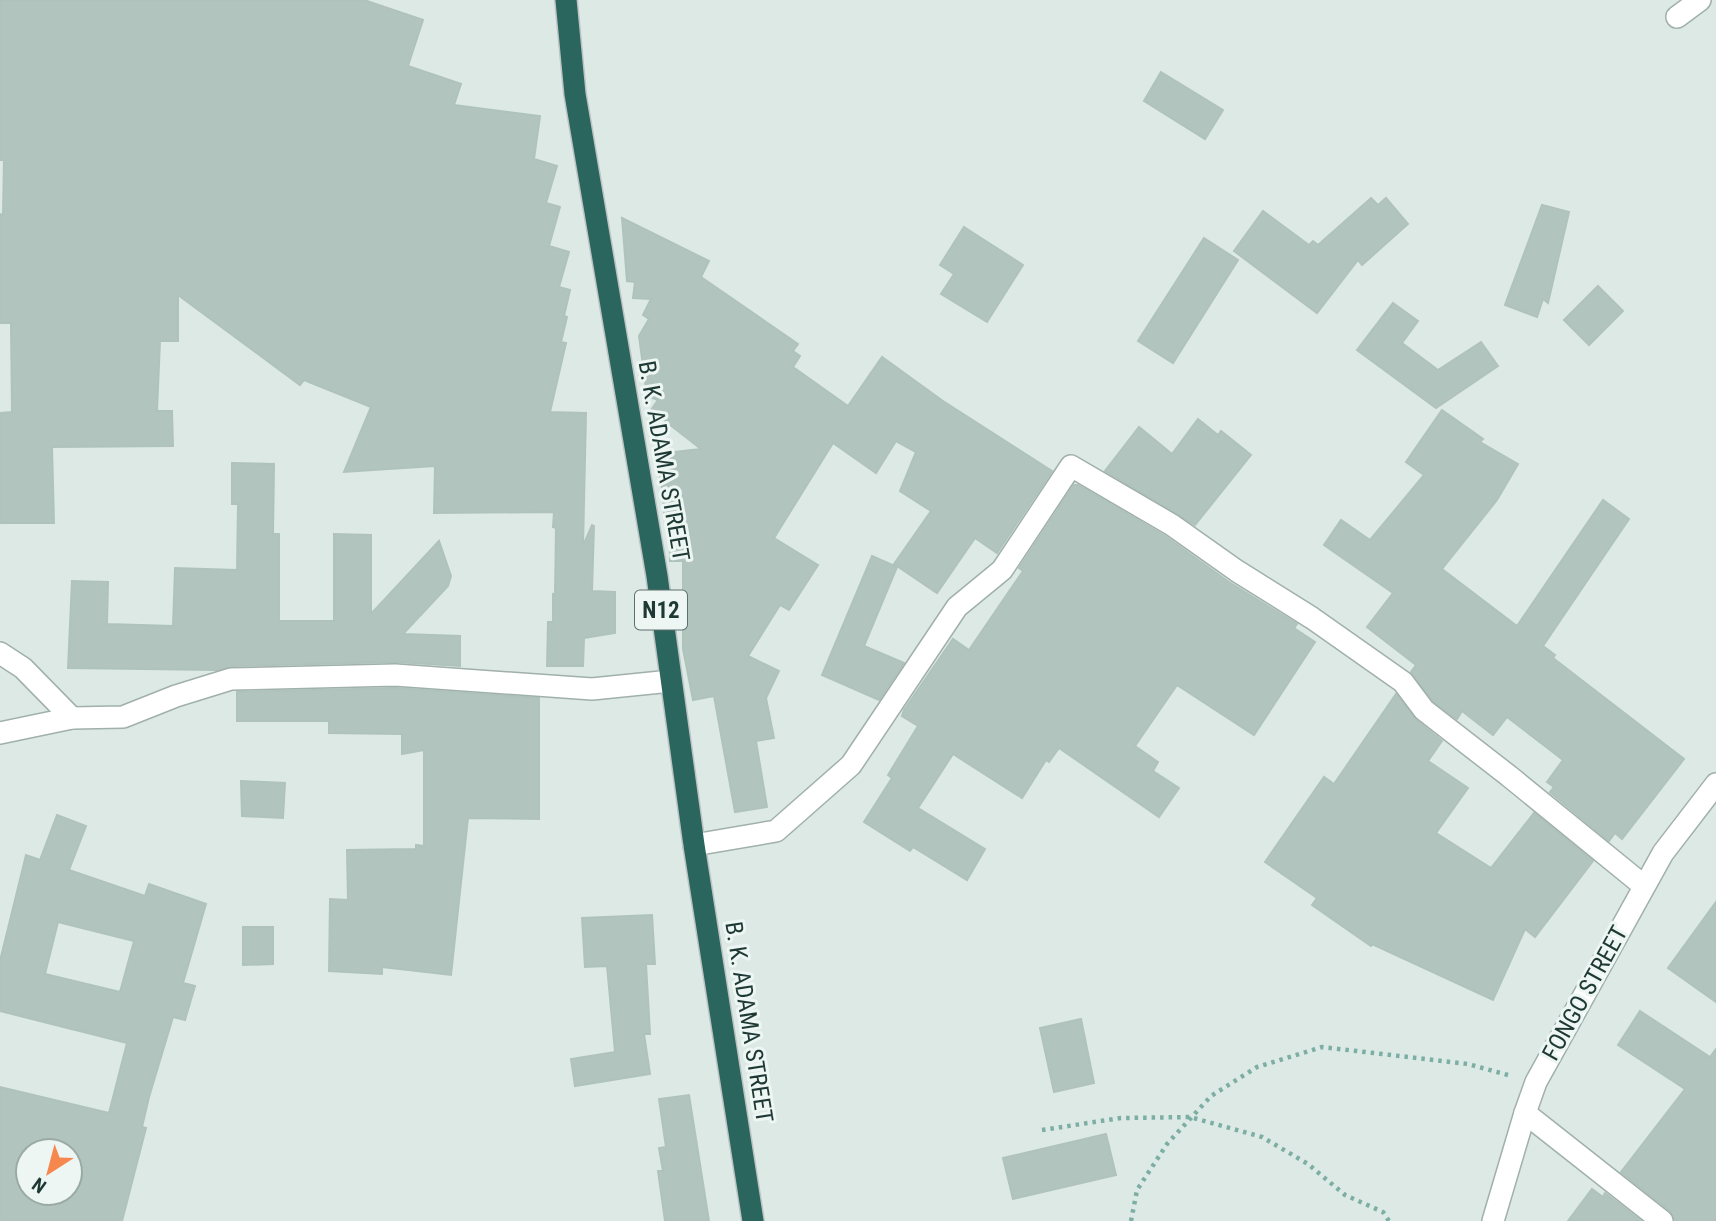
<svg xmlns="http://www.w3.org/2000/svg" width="1716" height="1221" font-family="'Roboto Condensed',sans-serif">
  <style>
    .building { fill: #b2c4be; stroke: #afc3bc; stroke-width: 2; fill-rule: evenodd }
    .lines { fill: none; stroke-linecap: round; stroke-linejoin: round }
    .minor-casing { stroke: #a0b0ac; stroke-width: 24 }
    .highway-casing { stroke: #bcc3c2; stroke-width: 24 }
    .path { stroke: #7caea3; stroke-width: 4.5; stroke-dasharray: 3.5 5; stroke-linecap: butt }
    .minor { stroke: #fff; stroke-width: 21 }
    .highway { stroke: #2a655e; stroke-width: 21 }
    .labels { text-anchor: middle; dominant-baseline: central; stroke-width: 6; stroke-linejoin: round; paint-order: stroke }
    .shield { fill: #edf6f2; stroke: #5c716d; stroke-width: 2 }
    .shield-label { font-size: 23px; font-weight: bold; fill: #1e3834 }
    .street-label { font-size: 24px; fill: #1e3834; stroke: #edf6f2 }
  </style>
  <rect width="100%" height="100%" fill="#dde9e5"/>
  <g class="building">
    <path d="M0,0H364L423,20L408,66L461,84L454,105L540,116L534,159L557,166L546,203L560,207L549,246L569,252L559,287L570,290L564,316L567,317L561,342L566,343L550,412L586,413L583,546L592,525L594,526L592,591L615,592V633L584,638L583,666H547L548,622H553V594L555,595L556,528L553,527L554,512L434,513L435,466L344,472L371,407L304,380L300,385L178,295V341H160L157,411H172L173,446L52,447L54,523H0V413L12,412L11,323H0V214L3,215L4,160H0Z"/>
    <path d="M1161,72L1223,110L1205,139L1144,101Z"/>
    <path d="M1371,198L1378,205L1386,198L1408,224L1362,265L1358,260L1317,313L1234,251L1263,211L1309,245L1313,241L1318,245Z"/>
    <path d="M1542,205L1569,212L1548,303L1543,299L1537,317L1505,305Z"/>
    <path d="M622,218L709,261L701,277L798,344L793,351L800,356L793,367L848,406L882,357L943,401L1052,471L997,553L975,538L937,593L894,564L931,511L900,491L916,452L896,441L876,473L833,443L774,538L818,565L789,610L780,605L748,656L779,671L766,698L774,738L756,741L767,807L735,812L714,696L693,700L683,649V561H670L671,513H664L663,488L662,489L657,454L701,449L651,410L658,400L647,396L639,336L649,319L643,315L651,299L633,298L635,282L627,281Z"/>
    <path d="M964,227L1023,265L987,322L941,294L954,274L940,265Z"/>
    <path d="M1204,238L1238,260L1173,363L1138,341Z"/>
    <path d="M1598,286L1623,311L1589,345L1564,320Z"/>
    <path d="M1393,303L1418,321L1402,343L1438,370L1481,342L1498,366L1436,408L1357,350Z"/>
    <path d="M1442,410L1483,439L1480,442L1518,464L1497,500L1442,569L1517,626L1603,500L1629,519L1543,646L1555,655L1553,658L1684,759L1622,839L1615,833L1609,841L1550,792L1554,787L1547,782L1563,760L1507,717L1493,735L1462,711L1457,719L1433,701L1411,672L1416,665L1367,627L1393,593L1324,545L1341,520L1370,540L1424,475L1406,462Z"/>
    <path d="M1198,419L1218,435L1221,431L1251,455L1195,525L1105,471L1139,427L1172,454Z"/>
    <path d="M232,463L274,464L273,534H279V621H334V534L371,535V614L439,541L451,576L448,586L403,634L460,636V666L395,662L231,666L217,670L68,668L72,581L108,582L107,624L173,626L175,568L237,570L238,504H232Z"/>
    <path d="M1074,485H1078L1165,536L1229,582L1297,624L1294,628L1315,642L1254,735L1177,685L1135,746L1158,762L1153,771L1179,788L1159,817L1059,748L1049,762L1046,760L1022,798L953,754L918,808L985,849L967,880L913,847L910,851L864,822L892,778L888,775L918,726L902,716L904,710L953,639L969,650L1023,571L1019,568Z"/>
    <path d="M872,556L897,567L864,646L904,663L879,700L822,675Z"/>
    <path d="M395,688L539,698V819L468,818L451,975L382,967V974L329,971L330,899L348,900L347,850L416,849V845L424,846V750L402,754V734L329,733V721H237V692Z"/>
    <path d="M1396,694L1416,720L1442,741L1428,761L1468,788L1436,833L1491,868L1534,813L1593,861L1535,937L1525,929L1493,1000L1372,944L1371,946L1312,905L1317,898L1265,862L1324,777L1334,784Z"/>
    <path d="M241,781L285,783L283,818L242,816Z"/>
    <path d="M57,815L86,826L69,870L145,896L149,884L206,904L183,983L195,986L185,1020L173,1017L149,1097L142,1127L146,1128L122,1221H0V1087L109,1113L127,1043L0,1011V961L26,855L40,860ZM58,922L134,941L120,992L45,974ZM28,1151H70V1193H28Z"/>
    <path d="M1716,902V1002L1668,968Z"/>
    <path d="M652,915L655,964H646L650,1034H644L650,1074L575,1086L571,1059L615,1052L607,966L585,967L582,918Z"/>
    <path d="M243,927H273V964L243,965Z"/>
    <path d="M1640,1011L1710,1057L1716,1049V1221H1675L1670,1211L1621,1172L1685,1089L1618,1045Z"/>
    <path d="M1081,1019L1094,1083L1054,1092L1040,1028Z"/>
    <path d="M689,1095L709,1221H665L658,1171H663L659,1148L666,1147L659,1099Z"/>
    <path d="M1106,1134L1116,1175L1013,1199L1003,1158Z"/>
    <path d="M1592,1189L1603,1197L1605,1193L1641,1221H1568Z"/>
  </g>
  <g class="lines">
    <defs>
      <g id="minor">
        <path d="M1677,17L1700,0"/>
        <path d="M0,653L23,668L72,718"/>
        <path d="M0,733L72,718L123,717L176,696L231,679L395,675L592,689L671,681"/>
        <path d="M694,845L776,831L851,765L957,607L1002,570L1071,466L1172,525L1237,571L1312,618L1403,682L1424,710L1509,776L1644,886"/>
        <path d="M1525,1113L1662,1221"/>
        <path d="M1493,1221L1525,1113L1536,1082L1663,853L1716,784"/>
      </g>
      <path id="highway" d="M566,0L575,94L657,576L694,845L753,1221"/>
    </defs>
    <use href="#minor" class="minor-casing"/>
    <use href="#highway" class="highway-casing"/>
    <g class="path">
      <path d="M1042,1130L1121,1118L1190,1117L1262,1137L1308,1164L1345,1195L1383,1212L1389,1221"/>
      <path d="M1131,1221L1137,1190L1167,1144L1211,1096L1257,1067L1322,1047L1468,1064L1508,1075"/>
    </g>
    <use href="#minor" class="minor"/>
    <use href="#highway" class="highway"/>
  </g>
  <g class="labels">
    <rect class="shield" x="635" y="590.5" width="52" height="39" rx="5"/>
    <g class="shield-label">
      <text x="661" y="610">N12</text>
    </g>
    <g class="street-label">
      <text transform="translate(664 461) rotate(80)">B. K. ADAMA STREET</text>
      <text transform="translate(1585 993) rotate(-61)">FONGO STREET</text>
      <text transform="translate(749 1022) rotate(81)">B. K. ADAMA STREET</text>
    </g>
  </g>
  <g transform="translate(49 1172) rotate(216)"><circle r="33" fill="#edf6f2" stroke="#9aaaa6" stroke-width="2"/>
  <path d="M0-5L12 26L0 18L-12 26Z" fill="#f5874f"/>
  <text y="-10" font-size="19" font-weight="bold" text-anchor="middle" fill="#1e3834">N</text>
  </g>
</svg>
